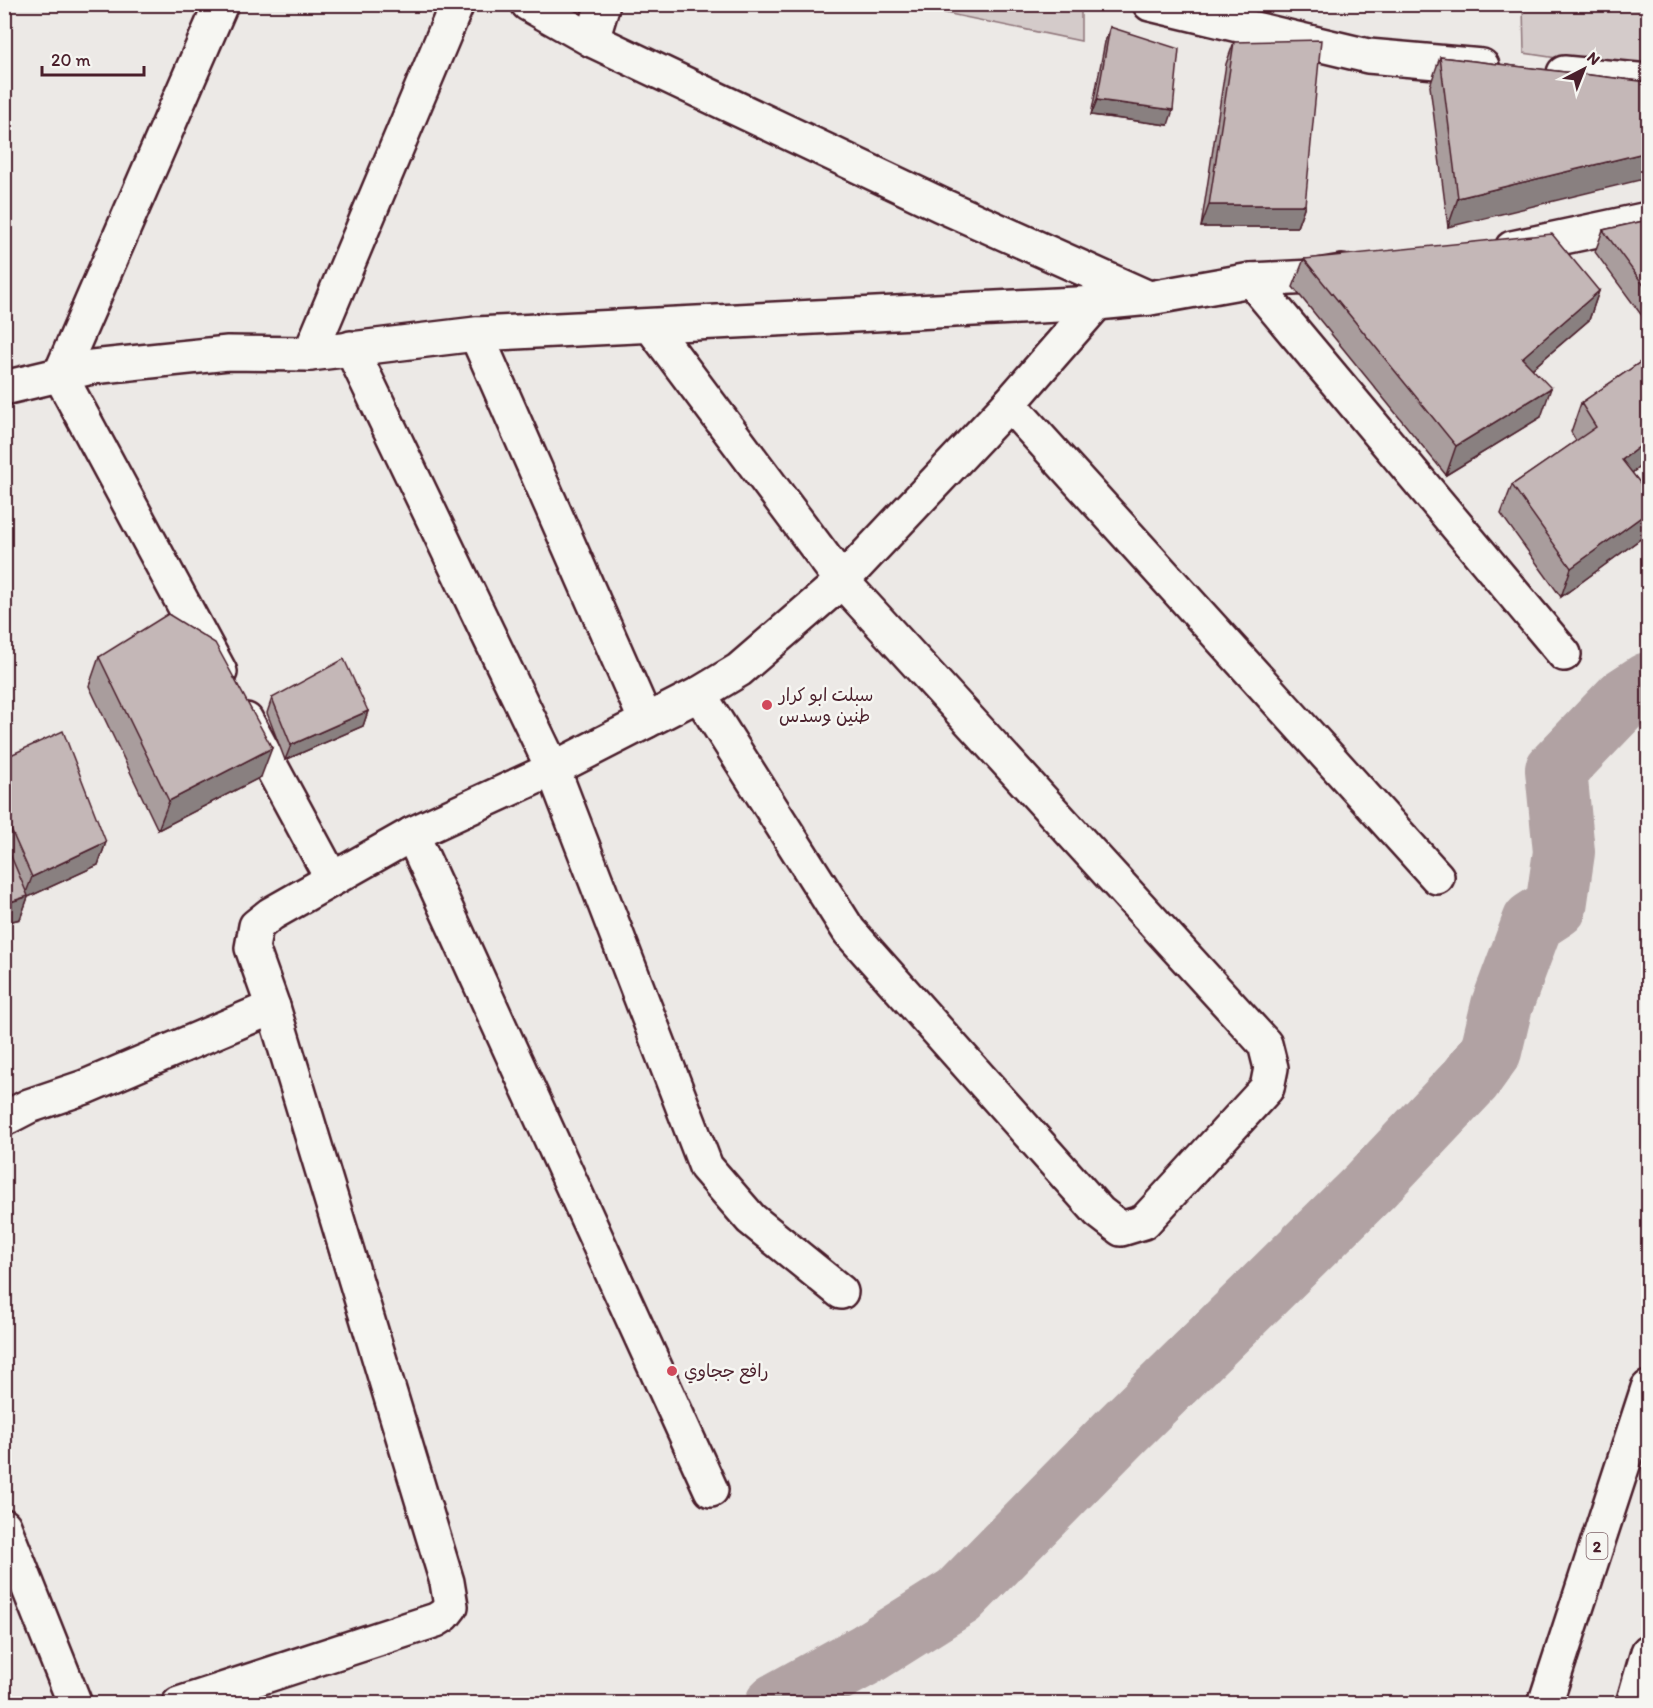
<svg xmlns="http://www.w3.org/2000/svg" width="1653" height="1708" font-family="Itim,'Playpen Sans Arabic',sans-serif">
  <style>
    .green { fill: #d4cbca; stroke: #8f757a; stroke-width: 1.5 }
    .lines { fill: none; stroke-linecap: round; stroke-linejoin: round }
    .river { stroke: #b1a2a3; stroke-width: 62 }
    .street-casing { stroke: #4a1f2b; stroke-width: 38 }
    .highway-casing { stroke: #4a1f2b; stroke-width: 38 }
    .street { stroke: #f6f6f2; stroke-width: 33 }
    .highway { stroke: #f6f6f2; stroke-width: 33 }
    .wall { fill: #a99d9d; stroke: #4a1f2b; stroke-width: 1.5 }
    .shaded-wall { fill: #898080; stroke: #4a1f2b; stroke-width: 1.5 }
    .building { fill: #c4b7b7; stroke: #4a1f2b; stroke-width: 1.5 }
    .poi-dot { fill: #d1495b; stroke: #f6f6f2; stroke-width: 2 }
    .labels { text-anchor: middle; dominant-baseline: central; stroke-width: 5; stroke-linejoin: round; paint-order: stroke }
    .shield { fill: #f6f6f2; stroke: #7e6067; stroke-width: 1.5 }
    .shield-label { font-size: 16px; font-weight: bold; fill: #4a1f2b }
    .poi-label { font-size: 18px; fill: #4a1f2b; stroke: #f6f6f2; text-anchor: start }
  </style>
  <rect width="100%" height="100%" fill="#ece9e6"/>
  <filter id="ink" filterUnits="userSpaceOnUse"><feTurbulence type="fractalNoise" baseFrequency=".0167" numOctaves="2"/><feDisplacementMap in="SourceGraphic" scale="12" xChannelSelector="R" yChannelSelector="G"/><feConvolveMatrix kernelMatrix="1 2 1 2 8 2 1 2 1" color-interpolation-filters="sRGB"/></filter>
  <g filter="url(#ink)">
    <g class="green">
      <path d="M903,5H1081V41L926,9Z"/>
      <path d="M1523,5H1648V56L1642,71L1524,53Z"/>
    </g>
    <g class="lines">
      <path class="river" d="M776,1704L867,1654L959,1596L1121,1431L1370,1186L1471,1079L1491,1051L1502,1005L1533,922L1556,907L1564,852L1556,770L1625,698L1648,683"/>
      <defs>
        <g id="street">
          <path d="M528,4L592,40L941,205L1149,298"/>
          <path d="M1150,4L1368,56L1482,66"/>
          <path d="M592,40L603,4"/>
          <path d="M1564,73L1648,81"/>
          <path d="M1512,248L1648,219"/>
          <path d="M1251,280L1564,654"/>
          <path d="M651,326L842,581L1265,1044L1271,1068L1267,1088L1144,1222L1121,1229L1099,1212L849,931L699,694"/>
          <path d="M476,334L646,721"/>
          <path d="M351,348L553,769L706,1167L751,1219L841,1292"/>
          <path d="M310,354L457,4"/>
          <path d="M4,388L92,367L228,353L310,354L476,334L1097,303L1150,298L1251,280L1312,277L1342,272"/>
          <path d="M1009,404L1437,877"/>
          <path d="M220,672L60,375L221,4"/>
          <path d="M246,720L332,879"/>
          <path d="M412,834L711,1490"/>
          <path d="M4,1119L29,1106L85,1087L273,1007"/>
          <path d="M4,1526L75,1704"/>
          <path d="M179,1704L436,1620L444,1615L451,1606L447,1582L273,1007L252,948L256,926L271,914L412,834L553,769L699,694L739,670L842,581L1009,404L1097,303"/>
        </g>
        <g id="highway">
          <path d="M1545,1704L1648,1388"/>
          <path d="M1633,1704L1648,1652"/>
        </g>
      </defs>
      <use href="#street" class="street-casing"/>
      <use href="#highway" class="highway-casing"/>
      <use href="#street" class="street"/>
      <use href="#highway" class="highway"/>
    </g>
    <g class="wall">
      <path d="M1110,27L1168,125L1091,115L1105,42Z"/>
      <path d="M1234,42L1305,205L1297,227H1201L1226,64Z"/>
      <path d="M1440,57L1648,82L1448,227L1430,86Z"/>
      <path d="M1648,220V324L1595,252L1603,230Z"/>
      <path d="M1304,259L1599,291L1589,320L1532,369L1541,417L1446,475L1293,287Z"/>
      <path d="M1648,357V460L1632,473L1648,493V530L1647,534L1561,597L1501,514L1512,485L1576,441L1571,432L1581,403Z"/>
      <path d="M99,657L261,777L158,830L89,686Z"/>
      <path d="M272,698L368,711L363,726L285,760L267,713Z"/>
      <path d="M4,758L106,842L98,865L28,897L20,919L4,923Z"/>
    </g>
    <g class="shaded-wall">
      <path d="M1097,100L1173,110L1168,125L1091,115Z"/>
      <path d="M1648,152V178L1448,227L1458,198Z"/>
      <path d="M1209,205H1305L1297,227H1201Z"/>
      <path d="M1599,291L1589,320L1511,387L1522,358Z"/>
      <path d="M1551,388L1541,417L1446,475L1456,446Z"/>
      <path d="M1648,440V460L1612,489L1622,460Z"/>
      <path d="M1648,512V530L1647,534L1561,597L1571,568Z"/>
      <path d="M368,711L363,726L285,760L291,745Z"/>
      <path d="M272,748L261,777L158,830L169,801Z"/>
      <path d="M106,842L98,865L28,897L20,919L4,923V904L24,898L32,877Z"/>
    </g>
    <g class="building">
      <path d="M1110,27L1179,49L1173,110L1097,100Z"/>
      <path d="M1321,40L1305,205H1209L1234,42Z"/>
      <path d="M1440,57L1648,82V152L1458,198Z"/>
      <path d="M1648,220V291L1603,230Z"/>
      <path d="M1552,234L1599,291L1522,358L1551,388L1456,446L1304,259Z"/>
      <path d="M1648,357V440L1622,460L1648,493V512L1571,568L1512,485L1596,427L1581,403Z"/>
      <path d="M168,614L215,643L272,748L169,801L99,657Z"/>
      <path d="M344,659L368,711L291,745L272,698Z"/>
      <path d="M63,731L106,842L32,877L4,814V758Z"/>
      <path d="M4,840L28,896L4,904Z"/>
    </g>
  </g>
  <g class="poi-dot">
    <circle cx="767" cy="705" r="6"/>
    <circle cx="672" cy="1371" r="6"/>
  </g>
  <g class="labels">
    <rect class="shield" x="1586.5" y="1533" width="21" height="26" rx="4.5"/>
    <g class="shield-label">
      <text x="1597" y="1546">2</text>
    </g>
    <g class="poi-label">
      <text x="779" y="695">سبلت ابو كرار<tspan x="779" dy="21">طنين وسدس</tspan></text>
      <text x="684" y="1371">رافع ججاوي</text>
    </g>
  </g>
  <rect width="1653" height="1708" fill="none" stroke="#f6f6f2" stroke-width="24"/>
  <rect x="12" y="12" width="1629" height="1684" fill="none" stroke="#4a1f2b" stroke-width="2" filter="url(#ink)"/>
  <g transform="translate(1584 69) rotate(42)" stroke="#f6f6f2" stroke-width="4.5" paint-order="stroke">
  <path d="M0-4.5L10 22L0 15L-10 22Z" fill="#4a1f2b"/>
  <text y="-9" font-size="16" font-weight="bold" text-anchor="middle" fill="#4a1f2b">N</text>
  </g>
  <path d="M42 66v9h102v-9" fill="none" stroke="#4a1f2b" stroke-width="3"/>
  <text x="51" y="66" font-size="18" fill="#4a1f2b" stroke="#f6f6f2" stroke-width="4.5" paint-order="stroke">20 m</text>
</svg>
